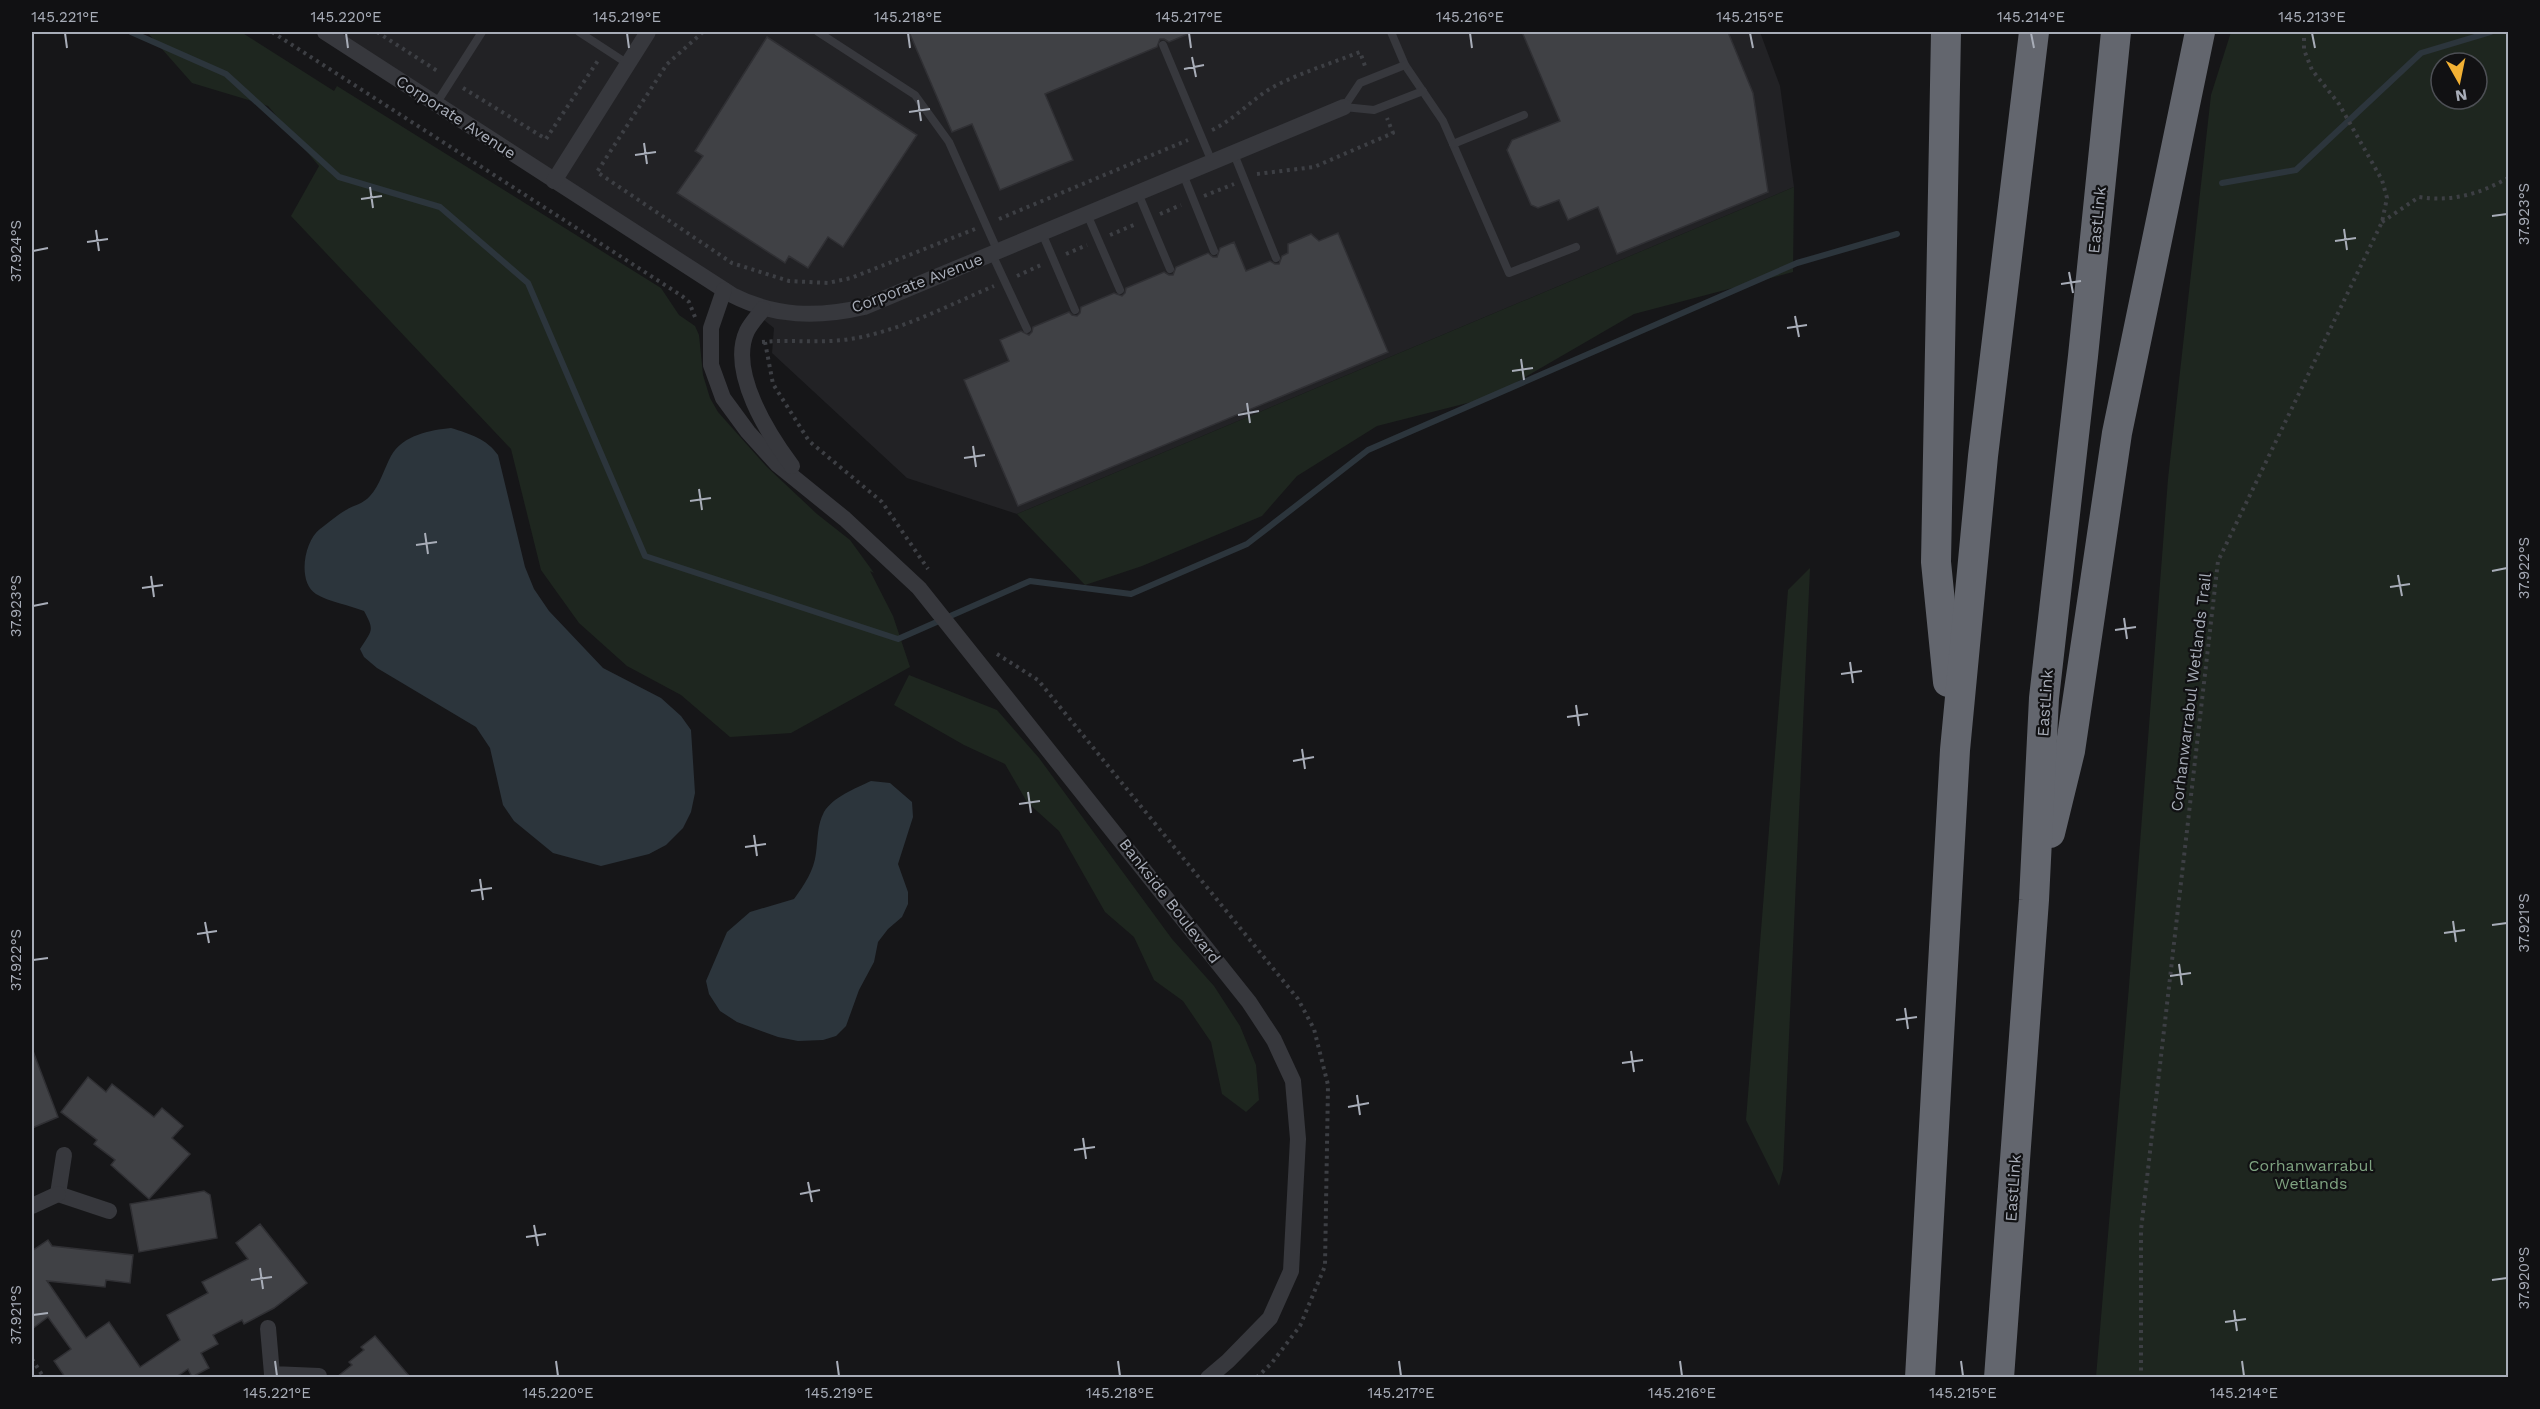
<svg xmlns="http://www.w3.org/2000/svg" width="2540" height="1409" font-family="'Work Sans',sans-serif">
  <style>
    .built { fill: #222225 }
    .green { fill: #1e261f; fill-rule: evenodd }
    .water { fill: #2c353c }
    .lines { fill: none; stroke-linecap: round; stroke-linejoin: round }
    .stream { stroke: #2c353c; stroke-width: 6 }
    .building { fill: #404145; stroke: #303034; stroke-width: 1.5 }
    .path { stroke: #3d3f44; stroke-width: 4; stroke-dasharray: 3 4.5; stroke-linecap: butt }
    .service { stroke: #37383d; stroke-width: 8 }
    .minor { stroke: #37383d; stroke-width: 16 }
    .motorway { stroke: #63666e; stroke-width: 30 }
    .ticks { fill: none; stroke: #a8adb8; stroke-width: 2 }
    .labels { text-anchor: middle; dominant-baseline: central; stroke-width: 4.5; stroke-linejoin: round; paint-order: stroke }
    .street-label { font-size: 16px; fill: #a8adb8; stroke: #111113 }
    .park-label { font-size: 16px; fill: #7fa381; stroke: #111113 }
    .neatline { fill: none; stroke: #a8adb8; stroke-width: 2 }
    .ticks-label { font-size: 15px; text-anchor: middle; fill: #a8adb8 }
  </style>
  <rect width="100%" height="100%" fill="#161618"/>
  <path class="built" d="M325,32H1760L1780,86L1794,187L1017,514L907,478L772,353L774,328L732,295Z"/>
  <g class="green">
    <path d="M147,32H241L334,91L337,86L661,288L679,315L695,326L699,335L703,375L710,398L718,412L767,467L817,514L850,540L874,573L870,571L893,616L910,667L791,733L730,737L681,695L627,666L579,623L541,570L511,449L291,216L319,166L268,106L192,83Z"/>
    <path d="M2231,32H2508V1377H2096L2129,986L2168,479L2211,95ZM2441,63H2477V99H2441Z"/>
    <path d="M1794,187L1793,272L1634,314L1491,397L1377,426L1297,476L1262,516L1142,566L1085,585L1017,514Z"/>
    <path d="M1810,568L1783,1170L1779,1186L1746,1120L1788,590Z"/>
    <path d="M909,675L997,710L1039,758L1172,939L1214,986L1240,1026L1256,1065L1259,1100L1246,1112L1222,1094L1211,1042L1183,1001L1154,980L1134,937L1105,912L1059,831L1027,802L1005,764L964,745L894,705Z"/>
  </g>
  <g class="water">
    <path d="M451,428C470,434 487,439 498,455L525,567L534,589L549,611L603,668L661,698L681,716L691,730L695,793L691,812L683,828L666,845L649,854L601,866L553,853L514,821L503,805L490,748L476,727L377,668L364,657L360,649C372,630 375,631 364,611C349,605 329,602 316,594C297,582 304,541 320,529C328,523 337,515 346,510C354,505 363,504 370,496C380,485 384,469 391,456C403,435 430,430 451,428Z"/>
    <path d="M871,781L890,783L912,802L913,817L898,864L908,892V904L902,917L888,929L878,942L874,962L859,990L846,1026L836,1036L823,1040L798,1041L778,1037L737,1022L720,1011L709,994L706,981L727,932L750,912L794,899C804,885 814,871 816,853C818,839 817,825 824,812C833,797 856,788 871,781Z"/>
  </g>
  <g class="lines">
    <g class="stream">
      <path d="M131,32L226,74L339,177L440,207L528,283L645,556L898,639L1030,581L1131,594L1247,544L1368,450L1797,263L1897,234"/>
      <path d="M2222,183L2296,170L2421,53L2491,32"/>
    </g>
  </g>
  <g class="building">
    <path d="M909,32H1193L1169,42L1164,39H1160L1157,47L1045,94L1073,160L1000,190L972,124L952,132Z"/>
    <path d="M1522,32H1728L1753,93L1768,192L1617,254L1598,207L1568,220L1559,200L1538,208L1531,205L1507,150L1512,140L1560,121Z"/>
    <path d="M767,37L917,135L843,247L828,237L808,268L789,256L785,263L677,193L703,156L695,151Z"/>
    <path d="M1338,233L1388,352L1018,506L964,380L1009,361L1000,340L1021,331L1029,335L1032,332L1033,327L1069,312L1072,315L1077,316L1080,313L1081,307L1114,293L1122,296L1125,293L1126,288L1164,272L1169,275H1173L1176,267L1208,253L1213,257H1217L1220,248L1234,242L1246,271L1270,261L1275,264H1279L1282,256L1288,253V244L1311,234L1319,241Z"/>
    <path d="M33,1051L58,1117L32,1128V1052Z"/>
    <path d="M88,1077L106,1092L112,1084L154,1117L162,1108L183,1126L172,1138L190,1154L149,1199L111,1165L115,1160L94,1144L97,1140L61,1112Z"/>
    <path d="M204,1191L210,1195L217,1238L139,1252L130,1204Z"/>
    <path d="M260,1224L307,1283L274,1308L244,1324L242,1320L213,1335L218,1344L201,1353L209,1368L192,1377L188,1369L176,1377H65L54,1361L71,1349L48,1317L32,1329V1251L48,1240L52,1246L133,1255L130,1283L106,1280L105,1287L47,1281L86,1338L109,1322L140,1367L180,1340L167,1315L208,1293L202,1282L248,1259L236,1243Z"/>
    <path d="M375,1336L410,1377H337L352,1365L349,1362L364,1350L361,1347Z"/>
  </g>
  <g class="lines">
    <g class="path">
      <path d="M272,32L682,296L689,302L695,317"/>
      <path d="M377,32L439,72"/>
      <path d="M703,32L667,64L597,172L732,263L789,281L828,283L851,278L975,229"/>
      <path d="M463,88L546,139L599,59"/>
      <path d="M1212,130C1236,119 1253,97 1277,85C1303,72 1332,63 1360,52L1365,66"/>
      <path d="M1257,174L1314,167L1393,133L1387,118"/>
      <path d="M1204,196L1234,184"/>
      <path d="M1160,214L1181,205"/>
      <path d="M999,219L1188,140"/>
      <path d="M2382,222L2419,197C2453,202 2479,194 2508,178"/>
      <path d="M1110,235L1136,224"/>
      <path d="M1066,254L1087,245"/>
      <path d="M1017,276L1043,264"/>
      <path d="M762,342C792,339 820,344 850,339C898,332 949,305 994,286"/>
      <path d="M765,342L773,384L809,441L882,502L928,569"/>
      <path d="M997,654L1038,680L1298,999L1314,1029L1328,1085L1325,1266L1300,1326L1271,1364L1256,1378"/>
      <path d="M32,1359L44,1378"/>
      <path d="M2141,1378V1230L2218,561L2382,222L2387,198L2382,180L2339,104L2312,70L2304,50V32"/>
    </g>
    <g class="service">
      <path d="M579,32L628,64"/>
      <path d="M818,32L915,95L949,142L998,252"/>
      <path d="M1391,32L1405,65L1443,121L1509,273L1576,247"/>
      <path d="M1163,45L1212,162"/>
      <path d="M1405,65L1360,83L1344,107L1374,110L1423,91"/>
      <path d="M436,104L482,32"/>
      <path d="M1453,144L1524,115"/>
      <path d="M1234,154L1276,258"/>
      <path d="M1183,174L1214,251"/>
      <path d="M1138,193L1170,269"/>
      <path d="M1087,214L1120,290"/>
      <path d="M1042,233L1075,310"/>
      <path d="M992,254L1027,329"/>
    </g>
    <g class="minor">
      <path d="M325,32L732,295C775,317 817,318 864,307L1344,107"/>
      <path d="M554,181L648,32"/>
      <path d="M724,290L711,328V365L723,398L748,432L777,464L845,519L919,588L1249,1002L1274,1040L1293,1081L1298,1139L1291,1271L1270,1318L1228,1361L1208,1378"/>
      <path d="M763,309C758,316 751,323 747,331C728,372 769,435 792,466"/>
      <path d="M64,1155L58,1194L109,1211"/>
      <path d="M32,1206L58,1194"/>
      <path d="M268,1328L272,1374L319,1376"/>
    </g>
    <g class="motorway">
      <path d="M1946,32L1936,562L1948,682"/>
      <path d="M2050,833L2070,751L2117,433L2200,32"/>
      <path d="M1920,1378L1955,750L1983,456L2034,32"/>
      <path d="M1999,1378L2034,900L2044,698L2083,356L2116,32"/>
    </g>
  </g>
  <path class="ticks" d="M65,33L67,48M346,33L348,48M627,33L629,48M908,33L910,48M1189,33L1191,48M1470,33L1472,48M1750,33L1753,48M2031,33L2034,48M2312,33L2315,48M1192,57L1196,77M1184,69L1204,65M918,100L921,121M909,112L930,109M644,143L647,164M635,155L656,152M370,187L373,208M361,199L382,196M2492,216L2507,214M2344,229L2347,250M96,230L99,251M2335,241L2356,238M87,242L108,239M33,251L48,248M2069,272L2073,293M2061,284L2081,281M1795,316L1799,337M1787,328L1807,325M1521,359L1524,380M1512,371L1533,368M1247,403L1250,423M1238,415L1259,411M973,446L976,467M964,458L985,455M699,489L702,510M690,501L711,498M425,533L428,554M416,545L437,542M2492,571L2507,568M2398,575L2402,596M151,576L154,597M2390,587L2410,584M142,588L163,585M33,606L48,603M2124,618L2127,639M2115,630L2136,627M1850,662L1853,683M1841,674L1862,671M1576,705L1579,726M1567,717L1588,714M1302,749L1305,769M1293,761L1314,757M1028,792L1031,813M1019,804L1040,801M754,835L757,856M745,847L766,844M480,879L483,900M471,891L492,888M2453,921L2456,942M205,922L209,943M2492,925L2507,923M2444,933L2465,930M197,934L217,931M33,960L48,958M2179,964L2182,985M2170,976L2191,973M1905,1008L1908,1029M1896,1020L1917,1017M1631,1051L1634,1072M1622,1063L1643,1060M1357,1095L1360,1115M1348,1107L1369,1103M1083,1138L1086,1159M1074,1150L1095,1147M808,1182L812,1202M800,1194L820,1190M534,1225L538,1246M526,1237L546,1234M260,1268L263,1289M251,1280L272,1277M2492,1280L2507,1278M2234,1310L2237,1331M33,1315L48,1313M2225,1322L2246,1319M275,1361L277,1376M556,1361L558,1376M837,1361L839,1376M1118,1361L1120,1376M1399,1361L1401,1376M1680,1361L1682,1376M1961,1361L1963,1376M2242,1361L2244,1376"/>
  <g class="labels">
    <g class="street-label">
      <text transform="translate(456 117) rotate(33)">Corporate Avenue</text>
      <text transform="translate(2097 220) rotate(-84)">EastLink</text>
      <text transform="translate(917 283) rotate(-21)">Corporate Avenue</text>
      <text transform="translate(2191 692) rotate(-83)">Corhanwarrabul Wetlands Trail</text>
      <text transform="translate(2045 703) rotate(-86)">EastLink</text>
      <text transform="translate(1170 901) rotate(52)">Bankside Boulevard</text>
      <text transform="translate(2013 1188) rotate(-86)">EastLink</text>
    </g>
    <g class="park-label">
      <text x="2311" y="1165">Corhanwarrabul<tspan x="2311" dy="18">Wetlands</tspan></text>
    </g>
  </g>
  <rect width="2540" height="1409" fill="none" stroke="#111113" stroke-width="66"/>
  <g transform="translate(2459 81) rotate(171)"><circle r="28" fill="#111113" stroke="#4d4f55" stroke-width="1.5"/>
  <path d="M0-4.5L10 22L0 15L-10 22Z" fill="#f2b134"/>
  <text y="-9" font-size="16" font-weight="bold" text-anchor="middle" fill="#a8adb8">N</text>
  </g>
  <rect x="33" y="33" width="2474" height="1343" class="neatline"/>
  <g class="ticks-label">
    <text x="65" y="22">145.221°E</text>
    <text x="346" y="22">145.220°E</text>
    <text x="627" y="22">145.219°E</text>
    <text x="908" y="22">145.218°E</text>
    <text x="1189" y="22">145.217°E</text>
    <text x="1470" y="22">145.216°E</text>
    <text x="1750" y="22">145.215°E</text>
    <text x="2031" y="22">145.214°E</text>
    <text x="2312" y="22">145.213°E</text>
    <text transform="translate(2524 214) rotate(-90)" y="5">37.923°S</text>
    <text transform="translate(16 251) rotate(-90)" y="5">37.924°S</text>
    <text transform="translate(2524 568) rotate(-90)" y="5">37.922°S</text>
    <text transform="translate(16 606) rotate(-90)" y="5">37.923°S</text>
    <text transform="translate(2524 923) rotate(-90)" y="5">37.921°S</text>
    <text transform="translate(16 960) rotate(-90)" y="5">37.922°S</text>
    <text transform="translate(2524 1278) rotate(-90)" y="5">37.920°S</text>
    <text transform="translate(16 1315) rotate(-90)" y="5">37.921°S</text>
    <text x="277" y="1398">145.221°E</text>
    <text x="558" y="1398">145.220°E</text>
    <text x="839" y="1398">145.219°E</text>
    <text x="1120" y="1398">145.218°E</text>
    <text x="1401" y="1398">145.217°E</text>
    <text x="1682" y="1398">145.216°E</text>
    <text x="1963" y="1398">145.215°E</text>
    <text x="2244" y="1398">145.214°E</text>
  </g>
</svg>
